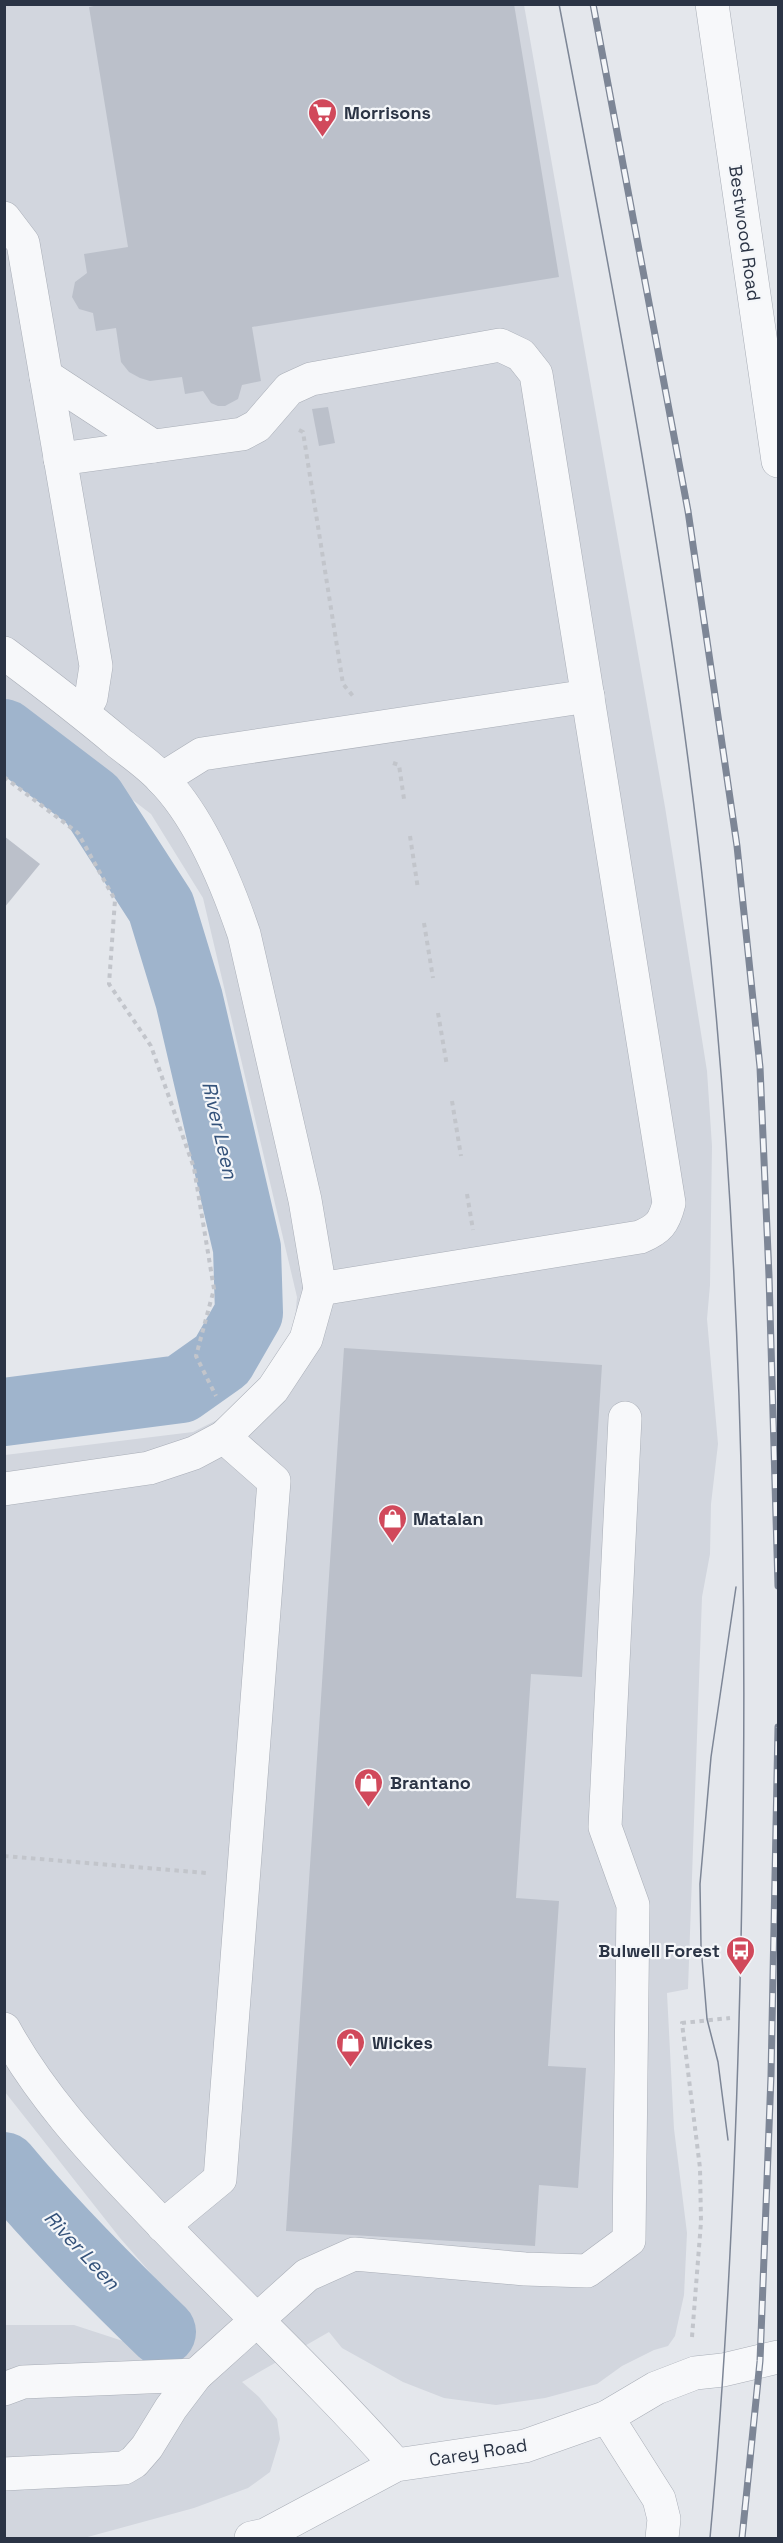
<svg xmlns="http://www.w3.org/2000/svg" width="783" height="2543" font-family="'Space Grotesk',sans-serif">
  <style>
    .built { fill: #d2d6de }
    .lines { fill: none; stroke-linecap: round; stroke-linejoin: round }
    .river { stroke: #9fb4cc; stroke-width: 68 }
    .building { fill: #bbc0ca }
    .minor-casing { stroke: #a9aeb7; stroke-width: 34 }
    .path { stroke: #c2c5cb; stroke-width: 4; stroke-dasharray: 4.5 4.5; stroke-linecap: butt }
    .minor { stroke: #f7f8fa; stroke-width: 33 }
    .tram { stroke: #7d8696; stroke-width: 1.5 }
    .rail-casing { stroke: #7d8696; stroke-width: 7 }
    .rail { stroke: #f4f6f9; stroke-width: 4.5; stroke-dasharray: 14; stroke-linecap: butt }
    .labels { text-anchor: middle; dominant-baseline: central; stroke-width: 4.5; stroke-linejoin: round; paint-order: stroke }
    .poi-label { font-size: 18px; font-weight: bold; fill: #2b3445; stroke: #f4f6f9; text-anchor: start }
    .street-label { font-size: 18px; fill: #2b3445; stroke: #f4f6f9 }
    .water-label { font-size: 20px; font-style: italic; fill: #34527a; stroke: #f4f6f9 }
  </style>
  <rect width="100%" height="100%" fill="#e4e7ec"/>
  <path class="built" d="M5,5H524L665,807L707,1071L712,1146L710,1285L707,1319L718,1444L711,1504L710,1554L702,1597L688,1989L667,1993L674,2129L687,2233L684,2295L675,2336L668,2346L654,2350L622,2366L597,2384L545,2398L496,2405L444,2398L403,2382L342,2348L329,2332L242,2382L259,2397L277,2419L280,2439L270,2472L248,2488L194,2508L84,2538H5L4,2325H74L126,2342L168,2330L173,2325L171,2308L155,2278L120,2238L5,2092V1455L193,1432L225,1416L256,1385L294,1332L297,1297L203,898L151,814L5,702Z"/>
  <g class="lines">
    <g class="river">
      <path d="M4,733L92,800L161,907L189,999L247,1248L249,1313L222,1360L181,1389L4,1412"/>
      <path d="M4,2166C53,2225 107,2279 162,2332"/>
    </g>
  </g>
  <g class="building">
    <path d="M103,4H514L559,277L252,327L261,381L242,385L238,399L225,406H218L211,403L203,391L185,394L182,377L150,381L140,378L129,372L121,362L116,328L96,331L93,313L79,309L72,297L75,282L87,273L84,254L128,247L89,7Z"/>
    <path d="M328,407L335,443L319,446L312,409Z"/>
    <path d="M4,836L40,864L4,908Z"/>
    <path d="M344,1348L602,1365L582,1677L531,1674L516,1898L559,1901L548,2066L586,2068L578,2188L539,2185L535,2246L286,2231Z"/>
  </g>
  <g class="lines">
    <defs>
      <g id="minor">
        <path d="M712,4L778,461"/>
        <path d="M4,218L23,243L96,666L91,698L82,712"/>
        <path d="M46,376L153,446"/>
        <path d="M4,653C43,682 82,712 119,743C133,754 149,765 161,778C199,816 227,884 244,934L305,1200L320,1289L640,1237C659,1229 664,1223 669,1203L536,374L521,355L500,345L311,379L289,389L257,426L242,434L60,459"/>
        <path d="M162,779L202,754L588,696"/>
        <path d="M4,1489L149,1468L194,1453L224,1437L273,1389L306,1339L320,1289"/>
        <path d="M4,2029C39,2093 89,2148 139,2200C223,2290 315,2373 396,2465"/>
        <path d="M163,2226L220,2179L274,1481L224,1437"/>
        <path d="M4,2389L23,2382L196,2375"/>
        <path d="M607,2417L659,2499L664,2519L662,2538"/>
        <path d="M4,2474L124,2468L134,2462L147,2447L171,2408L196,2375L307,2275L354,2254L525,2269L587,2271L629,2240L633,1905L605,1827L625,1418"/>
        <path d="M251,2538L265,2535L396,2465L525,2446L607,2417L656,2388L695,2373L723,2370L778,2357"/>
      </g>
    </defs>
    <use href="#minor" class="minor-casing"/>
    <g class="path">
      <path d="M299,430L303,432L343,684L353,696"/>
      <path d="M393,763L399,765L404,799"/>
      <path d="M4,777L78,833L115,900L109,984L151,1046L194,1168L214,1289L196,1356L216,1396"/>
      <path d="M410,836L418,889"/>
      <path d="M424,923L433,978"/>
      <path d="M438,1013L447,1066"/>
      <path d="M452,1101L461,1156"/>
      <path d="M467,1194L473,1230"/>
      <path d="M4,1856L207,1873"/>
      <path d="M692,2337L701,2222L700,2168L682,2023L730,2018"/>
    </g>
    <use href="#minor" class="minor"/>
    <g class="tram">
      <path d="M559,4C616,302 673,600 705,902C738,1207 747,1515 743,1822C740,2061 732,2301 710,2538"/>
      <path d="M728,2140L718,2062L707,2019L701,1946L700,1884L711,1757L736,1587"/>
    </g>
    <defs>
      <g id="rail">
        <path d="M593,4L688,511L737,846L760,1067L769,1276L778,1586"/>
        <path d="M742,2538L760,2361L771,2076L778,1727"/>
      </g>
    </defs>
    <use href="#rail" class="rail-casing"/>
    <use href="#rail" class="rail"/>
  </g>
  <defs>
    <symbol id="supermarket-pin" viewBox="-11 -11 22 30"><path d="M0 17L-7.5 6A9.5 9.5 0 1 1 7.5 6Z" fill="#d1495b" stroke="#f4f6f9"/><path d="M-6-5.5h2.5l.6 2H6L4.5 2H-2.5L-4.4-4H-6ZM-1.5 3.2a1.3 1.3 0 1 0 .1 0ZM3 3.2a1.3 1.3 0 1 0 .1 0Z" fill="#fff"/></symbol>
    <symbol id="shop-pin" viewBox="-11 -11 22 30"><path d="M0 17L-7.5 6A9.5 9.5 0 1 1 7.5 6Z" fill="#d1495b" stroke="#f4f6f9"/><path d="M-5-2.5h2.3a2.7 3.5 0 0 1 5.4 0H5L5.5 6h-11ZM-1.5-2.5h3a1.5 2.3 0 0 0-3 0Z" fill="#fff"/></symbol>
    <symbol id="bus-pin" viewBox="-11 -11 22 30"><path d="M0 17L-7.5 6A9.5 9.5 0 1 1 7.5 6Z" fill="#d1495b" stroke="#f4f6f9"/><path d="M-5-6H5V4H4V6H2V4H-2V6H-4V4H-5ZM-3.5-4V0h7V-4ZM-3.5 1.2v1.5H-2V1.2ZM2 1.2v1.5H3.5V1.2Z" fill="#fff"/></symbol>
  </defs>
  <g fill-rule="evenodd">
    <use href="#supermarket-pin" x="306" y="96" width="33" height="45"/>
    <use href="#shop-pin" x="376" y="1502" width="33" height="45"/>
    <use href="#shop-pin" x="352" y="1766" width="33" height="45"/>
    <use href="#bus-pin" x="724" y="1934" width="33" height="45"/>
    <use href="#shop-pin" x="334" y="2026" width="33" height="45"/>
  </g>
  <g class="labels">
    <g class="poi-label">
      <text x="344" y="112">Morrisons</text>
      <text x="413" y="1518">Matalan</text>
      <text x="390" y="1782">Brantano</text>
      <text x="720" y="1950" text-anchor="end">Bulwell Forest</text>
      <text x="372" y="2042">Wickes</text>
    </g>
    <g class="street-label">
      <text transform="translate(745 233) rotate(82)">Bestwood Road</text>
      <text transform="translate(478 2452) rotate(-9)">Carey Road</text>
    </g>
    <g class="water-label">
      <text transform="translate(220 1130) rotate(77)">River Leen</text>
      <text transform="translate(82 2250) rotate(47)">River Leen</text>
    </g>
  </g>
  <rect width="783" height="2543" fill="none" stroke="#2b3445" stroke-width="12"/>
</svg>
